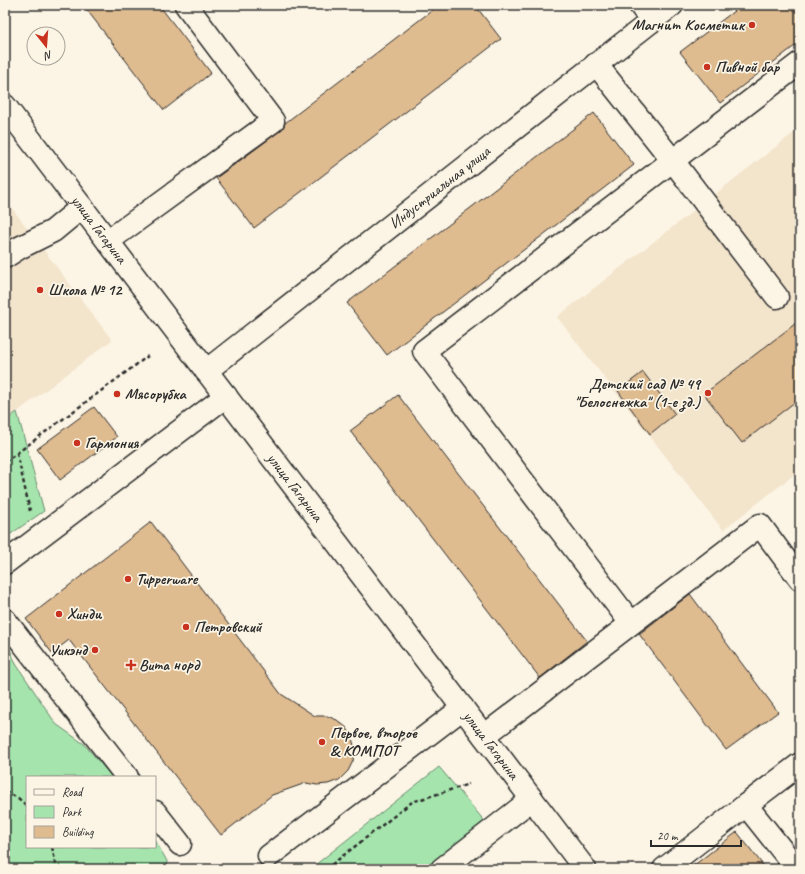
<svg xmlns="http://www.w3.org/2000/svg" width="805" height="874" font-family="Caveat,sans-serif">
  <style>
    .built { fill: #f3e4cc }
    .green { fill: #a5e5ad; stroke: #68886c }
    .building { fill: #dfbb90; stroke: #2b2b2b }
    .lines { fill: none; stroke-linecap: round; stroke-linejoin: round }
    .minor-casing { stroke: #2b2b2b; stroke-width: 25 }
    .path { stroke: #2b2b2b; stroke-width: 2.5; stroke-dasharray: 4 3; stroke-linecap: butt }
    .minor { stroke: #fcf5e5; stroke-width: 22 }
    .poi-dot { fill: #c8321e; stroke: #fcf5e5; stroke-width: 1.5 }
    .labels { text-anchor: middle; dominant-baseline: central; stroke-width: 3.5; stroke-linejoin: round; paint-order: stroke }
    .poi-label { font-size: 16px; font-weight: bold; fill: #2b2b2b; stroke: #fcf5e5; text-anchor: start }
    .street-label { font-size: 16px; fill: #2b2b2b; stroke: #fcf5e5 }
  </style>
  <rect width="100%" height="100%" fill="#fcf5e5"/>
  <filter id="ink" filterUnits="userSpaceOnUse"><feTurbulence type="fractalNoise" baseFrequency=".025" numOctaves="2"/><feDisplacementMap in="SourceGraphic" scale="8" xChannelSelector="R" yChannelSelector="G"/><feConvolveMatrix kernelMatrix="1 2 1 2 8 2 1 2 1" color-interpolation-filters="sRGB"/></filter>
  <g filter="url(#ink)">
    <g class="built">
      <path d="M800,128V470L723,530L557,317Z"/>
      <path d="M5,199L112,340L5,421Z"/>
    </g>
    <g class="green">
      <path d="M17,412L44,511L5,538V421Z"/>
      <path d="M5,638L16,664L56,724L84,744L112,777H27V847H155V840L168,863L166,869H5Z"/>
      <path d="M439,767L487,824L428,869H310Z"/>
    </g>
    <g class="building">
      <path d="M83,5H159L211,73L164,110Z"/>
      <path d="M439,5H475L501,39L254,228L216,178L280,131L284,126L285,123Z"/>
      <path d="M742,5H800V42L720,103L680,52Z"/>
      <path d="M594,113L634,165L387,355L347,303Z"/>
      <path d="M800,320V398L742,443L704,394Z"/>
      <path d="M643,372L675,414L650,434L618,391Z"/>
      <path d="M398,395L587,641L540,678L350,431Z"/>
      <path d="M94,407L117,437L60,480L37,449Z"/>
      <path d="M151,522L281,694L315,716H327L337,720L347,728L352,738L355,749L353,761L348,771L339,780L328,784L317,785L306,783L272,795L221,835L69,640L52,653L26,619Z"/>
      <path d="M690,594L778,712L726,750L639,634Z"/>
      <path d="M737,832L766,869H689Z"/>
    </g>
    <g class="lines">
      <defs>
        <g id="minor">
          <path d="M640,5L652,21"/>
          <path d="M596,64L673,161L777,297"/>
          <path id="s1" d="M5,106L585,869"/>
          <path d="M108,241L273,121L186,5"/>
          <path d="M5,257L19,248L53,231L82,207"/>
          <path id="s2" d="M206,371L672,5"/>
          <path d="M5,563L226,396"/>
          <path d="M5,620L127,777"/>
          <path d="M631,623L424,351L800,63"/>
          <path d="M484,736L760,525L800,579"/>
          <path d="M746,805L800,764"/>
          <path d="M155,812L180,844"/>
          <path d="M269,856L463,708"/>
          <path d="M442,869L532,799"/>
          <path d="M664,869L746,805L797,869"/>
        </g>
      </defs>
      <use href="#minor" class="minor-casing"/>
      <g class="path">
        <path d="M17,453L30,511"/>
        <path d="M5,462L148,356"/>
        <path d="M5,792L18,798L27,806"/>
        <path d="M52,847L57,869"/>
        <path d="M326,869L412,802L469,784"/>
      </g>
      <use href="#minor" class="minor"/>
    </g>
  </g>
  <g class="poi-dot">
    <circle cx="752" cy="25" r="4"/>
    <circle cx="707" cy="67" r="4"/>
    <circle cx="40" cy="290" r="4"/>
    <circle cx="708" cy="393" r="4"/>
    <circle cx="117" cy="394" r="4"/>
    <circle cx="77" cy="443" r="4"/>
    <circle cx="128" cy="579" r="4"/>
    <circle cx="59" cy="614" r="4"/>
    <circle cx="186" cy="627" r="4"/>
    <circle cx="95" cy="650" r="4"/>
    <path d="M129 659h4v4h4v4h-4v4h-4v-4h-4v-4h4z"/>
    <circle cx="322" cy="742" r="4"/>
  </g>
  <g class="labels">
    <g class="poi-label">
      <text x="744" y="25" text-anchor="end">Магнит Косметик</text>
      <text x="715" y="67">Пивной бар</text>
      <text x="48" y="290">Школа № 12</text>
      <text x="700" y="384" text-anchor="end">Детский сад № 49<tspan x="700" dy="18">"Белоснежка" (1-е зд.)</tspan></text>
      <text x="125" y="394">Мясорубка</text>
      <text x="85" y="443">Гармония</text>
      <text x="136" y="579">Tupperware</text>
      <text x="67" y="614">Хинди</text>
      <text x="194" y="627">Петровский</text>
      <text x="87" y="650" text-anchor="end">Уикэнд</text>
      <text x="139" y="665">Вита норд</text>
      <text x="330" y="733">Первое, второе<tspan x="330" dy="18">&amp; КОМПОТ</tspan></text>
    </g>
    <g class="street-label">
      <text stroke="none"><textPath href="#s2" startOffset="297">Индустриальная улица</textPath></text>
      <text stroke="none"><textPath href="#s1" startOffset="155">улица Гагарина</textPath></text>
      <text stroke="none"><textPath href="#s1" startOffset="479">улица Гагарина</textPath></text>
      <text stroke="none"><textPath href="#s1" startOffset="803">улица Гагарина</textPath></text>
    </g>
  </g>
  <rect width="805" height="874" fill="none" stroke="#fcf5e5" stroke-width="20"/>
  <rect x="10" y="10" width="785" height="854" fill="none" stroke="#2b2b2b" stroke-width="1.5" filter="url(#ink)"/>
  <rect x="26" y="776" width="130" height="72" fill="#fcf5e5" stroke="#a8a49b"/>
  <rect x="34" y="789" width="20" height="6" fill="#fcf5e5" stroke="#a8a49b"/>
  <text x="62" y="796" font-size="12" fill="#2b2b2b">Road</text>
  <rect x="34" y="806" width="20" height="12" fill="#a5e5ad" stroke="#a8a49b"/>
  <text x="62" y="816" font-size="12" fill="#2b2b2b">Park</text>
  <rect x="34" y="826" width="20" height="12" fill="#dfbb90" stroke="#a8a49b"/>
  <text x="62" y="836" font-size="12" fill="#2b2b2b">Building</text>
  <g transform="translate(46 46) rotate(163)"><circle r="19" fill="#fcf5e5" stroke="#a8a49b"/>
  <path d="M0-3L7 15L0 10L-7 15Z" fill="#c8321e"/>
  <text y="-6" font-size="11" font-weight="bold" text-anchor="middle" fill="#2b2b2b">N</text>
  </g>
  <path d="M651 840v6h90v-6" fill="none" stroke="#2b2b2b" stroke-width="2"/>
  <text x="657" y="840" font-size="12" fill="#2b2b2b" stroke="#fcf5e5" stroke-width="3" paint-order="stroke">20 m</text>
</svg>
